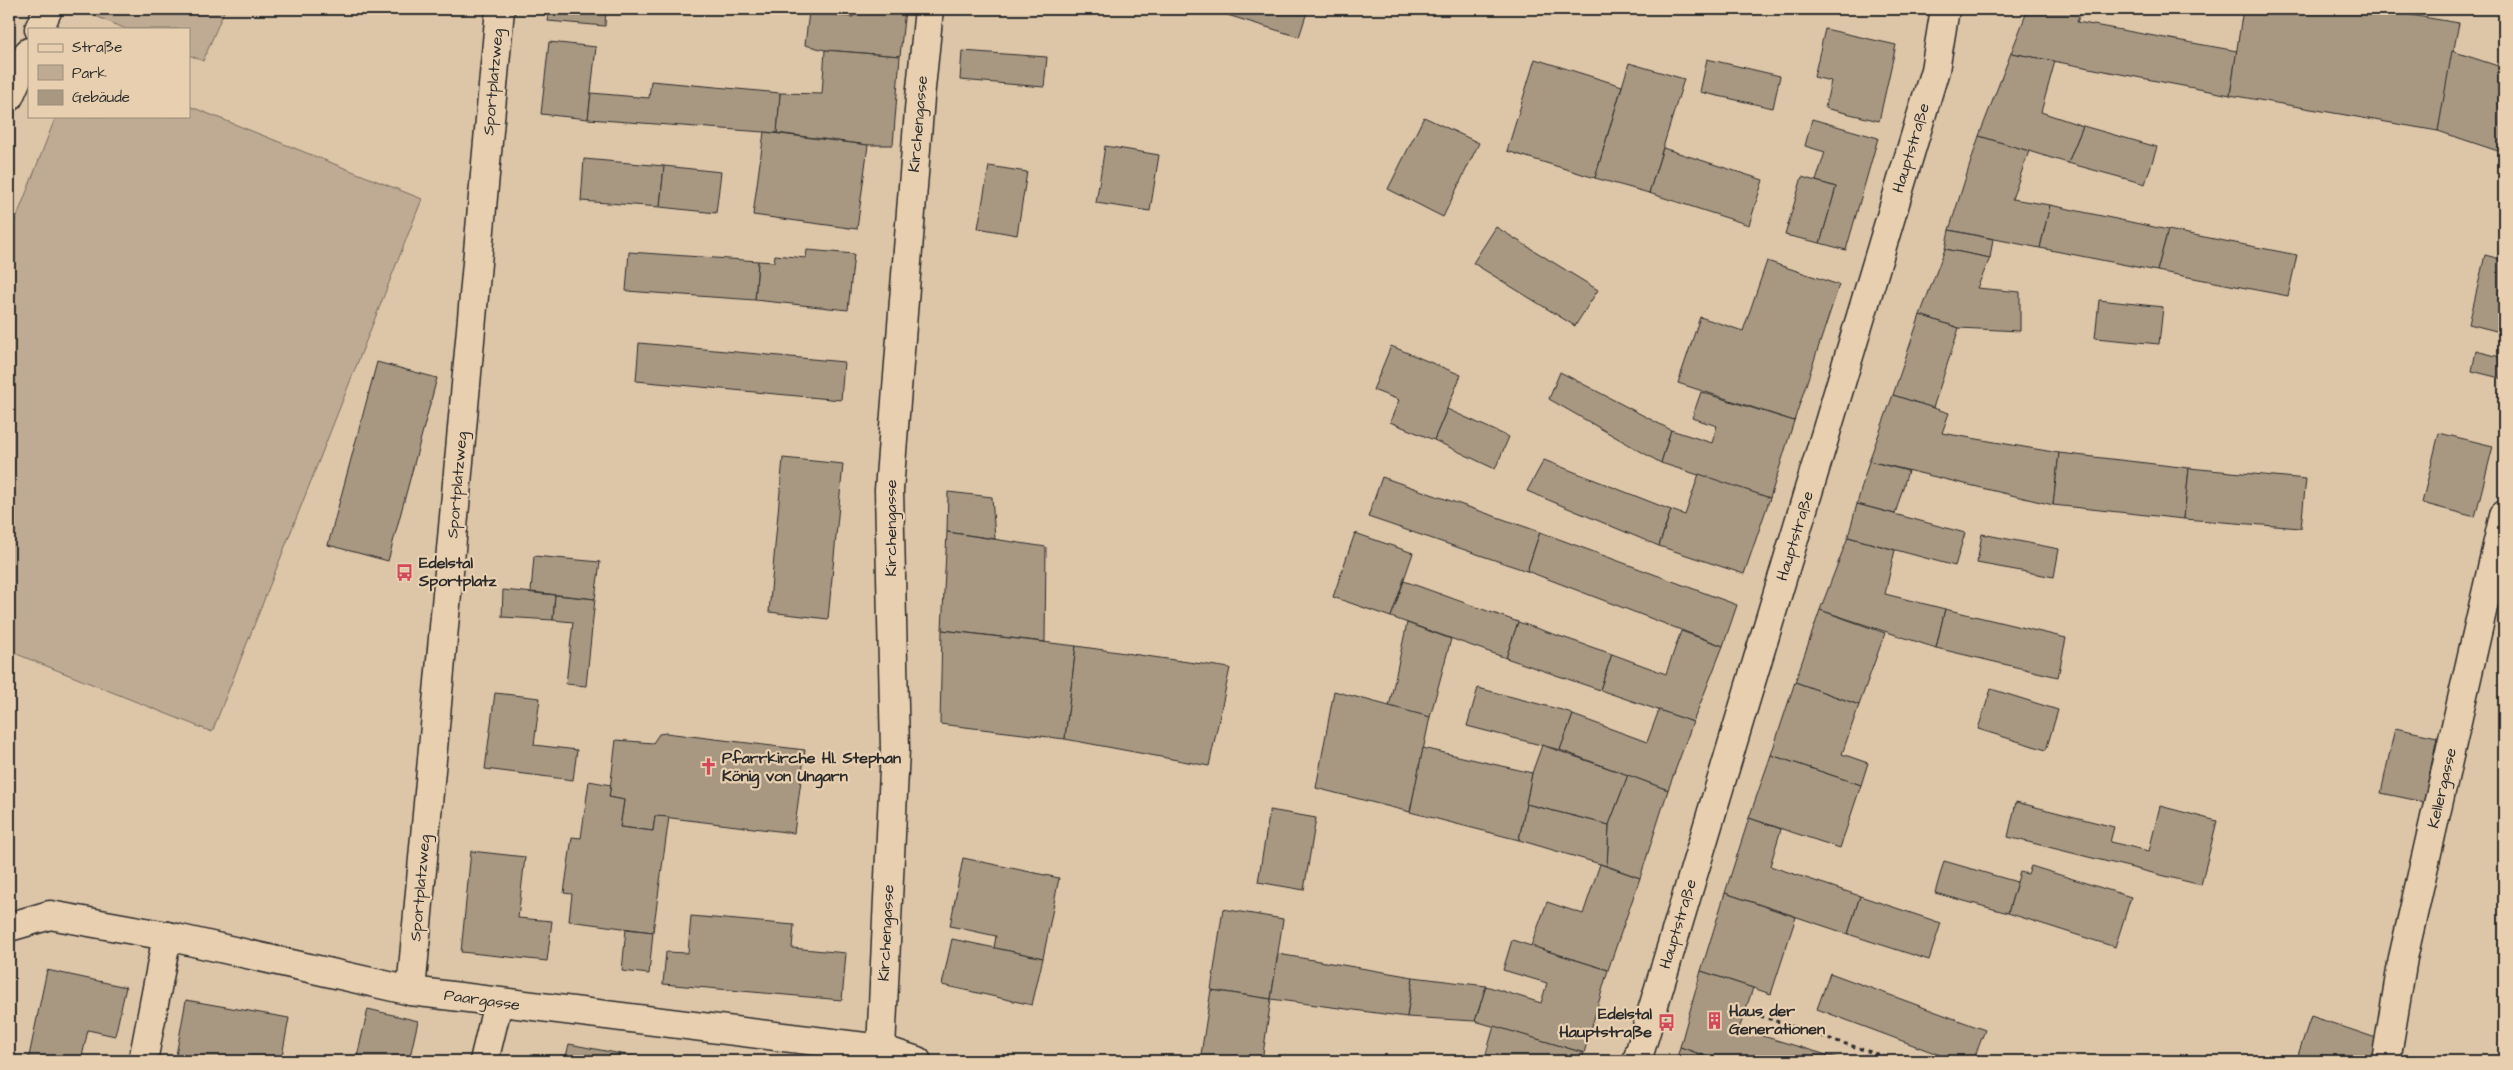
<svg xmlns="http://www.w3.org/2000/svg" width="2513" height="1070" font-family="'Architects Daughter',sans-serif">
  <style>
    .green { fill: #bfab93; stroke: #756b5f }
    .building { fill: #a89882; stroke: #2b2b2b }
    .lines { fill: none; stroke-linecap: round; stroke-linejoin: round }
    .street-casing { stroke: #2b2b2b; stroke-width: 31 }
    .path { stroke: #2b2b2b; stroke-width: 3; stroke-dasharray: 4 4; stroke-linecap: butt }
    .street { stroke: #e8cfb0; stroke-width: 28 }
    .labels { text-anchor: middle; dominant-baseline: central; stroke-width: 4.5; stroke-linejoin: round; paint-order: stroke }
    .street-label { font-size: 16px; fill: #2b2b2b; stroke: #e8cfb0 }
    .poi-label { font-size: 16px; font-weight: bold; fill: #2b2b2b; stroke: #e8cfb0; text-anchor: start }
  </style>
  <rect width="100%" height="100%" fill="#ddc5a8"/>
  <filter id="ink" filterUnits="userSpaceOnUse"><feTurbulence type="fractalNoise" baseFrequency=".02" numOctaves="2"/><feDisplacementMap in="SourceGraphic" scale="10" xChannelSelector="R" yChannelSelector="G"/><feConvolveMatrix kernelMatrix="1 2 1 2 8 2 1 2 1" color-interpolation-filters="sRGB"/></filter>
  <g filter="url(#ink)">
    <g class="green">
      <path d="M94,9H225L203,61L189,55V29H126L91,14Z"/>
      <path d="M189,106L422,199L212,732L9,651V237L56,116H189Z"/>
    </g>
    <g class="building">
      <path d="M549,9H606L605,26L548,21Z"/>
      <path d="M854,9H905L900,56L825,50L805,45L809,12L853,17Z"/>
      <path d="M1208,9H1308L1299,37Z"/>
      <path d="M2028,9H2082L2077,22L2237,51L2230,95L2011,53Z"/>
      <path d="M2243,9H2374L2459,23L2438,131L2230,95Z"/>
      <path d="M1825,29L1896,45L1879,121L1825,108L1831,81L1814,77Z"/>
      <path d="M549,42L596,47L588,119L541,114Z"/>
      <path d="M825,50L900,56L893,145H868L777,133L780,93L822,94Z"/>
      <path d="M962,51L1047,57L1044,87L960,80Z"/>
      <path d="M2452,51L2504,68V153L2438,131Z"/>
      <path d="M2011,53L2055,61L2041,112L2083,126L2068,163L1979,136Z"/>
      <path d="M1535,59L1622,86L1595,178L1507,151Z"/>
      <path d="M1707,59L1780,76L1773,108L1700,92Z"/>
      <path d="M1629,63L1684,79L1649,193L1595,178Z"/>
      <path d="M651,81L780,93L777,133L588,119L591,93L649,98Z"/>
      <path d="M1424,117L1479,143L1443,217L1388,189Z"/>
      <path d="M1812,119L1878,138L1846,250L1820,243L1836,187L1816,181L1825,152L1805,146Z"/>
      <path d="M2083,126L2157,147L2145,184L2068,163Z"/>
      <path d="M764,132L868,145L857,229L753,215Z"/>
      <path d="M1979,136L2029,151L2012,199L2050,205L2040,248L1949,230Z"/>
      <path d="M1105,146L1159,155L1150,211L1096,203Z"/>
      <path d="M1663,148L1763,180L1749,225L1649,193Z"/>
      <path d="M584,159L664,166L660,207L581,201Z"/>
      <path d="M664,166L721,172L716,213L660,207Z"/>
      <path d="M989,166L1027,172L1017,235L978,228Z"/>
      <path d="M1802,177L1836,187L1820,243L1785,235Z"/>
      <path d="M2050,205L2168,230L2157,271L2040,248Z"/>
      <path d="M1496,227L1598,290L1575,326L1473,263Z"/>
      <path d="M1949,230L1993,239L1990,258L1945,249Z"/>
      <path d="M2168,230L2297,255L2288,296L2157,271Z"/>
      <path d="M1945,249L1990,258L1977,288L2020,292V331L1959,328L1920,315Z"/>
      <path d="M807,250L854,254L848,310L755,300L758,261L774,262L775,255L806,258Z"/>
      <path d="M629,252L758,261L755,300L626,291Z"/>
      <path d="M2485,255L2504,260V333L2469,324Z"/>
      <path d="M1767,261L1839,285L1794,421L1678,383L1700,317L1743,331Z"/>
      <path d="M2099,300L2163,307L2159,344L2095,338Z"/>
      <path d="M1920,315L1959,328L1933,408L1893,395Z"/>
      <path d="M639,343L844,362L841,400L636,381Z"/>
      <path d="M1391,346L1461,375L1434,440L1390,422L1399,400L1373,390Z"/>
      <path d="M2476,351L2504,358V379L2472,371Z"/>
      <path d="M377,362L437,378L388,561L328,545Z"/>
      <path d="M1560,372L1671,430L1661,463L1549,399Z"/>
      <path d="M1701,392L1794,421L1770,498L1661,463L1671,430L1712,443L1717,426L1692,418Z"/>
      <path d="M1893,395L1949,413L1942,433L2059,453L2053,505L1869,461Z"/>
      <path d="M1447,409L1509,437L1495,469L1434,440Z"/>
      <path d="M2439,433L2493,446L2475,517L2422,503Z"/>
      <path d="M2059,453L2189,468L2184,519L2053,505Z"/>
      <path d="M783,458L843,464L828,619L769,612Z"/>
      <path d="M1544,460L1671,510L1659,546L1527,491Z"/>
      <path d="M1869,461L1908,471L1895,514L1857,504Z"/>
      <path d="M2189,468L2306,479L2301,528L2184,519Z"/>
      <path d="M1699,474L1770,498L1744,574L1659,546L1671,510L1685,515Z"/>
      <path d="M1382,477L1540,532L1527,571L1368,517Z"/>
      <path d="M948,492L992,497L995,539L947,532Z"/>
      <path d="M1857,504L1965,533L1955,566L1848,537Z"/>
      <path d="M947,532L1046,547L1045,642L942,630Z"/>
      <path d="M1540,532L1737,605L1723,646L1527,571Z"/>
      <path d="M1355,533L1413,553L1391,617L1333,597Z"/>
      <path d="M1982,534L2059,549L2054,577L1977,563Z"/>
      <path d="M1848,537L1895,550L1885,594L1945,609L1936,648L1820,610Z"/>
      <path d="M534,556L600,562L595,599L531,592Z"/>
      <path d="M1404,581L1518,622L1506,658L1391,617Z"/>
      <path d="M503,590L555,595L553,620L502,617Z"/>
      <path d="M555,595L595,599L586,686L566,684L573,622L553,620Z"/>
      <path d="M1945,609L2066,638L2058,677L1936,648Z"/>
      <path d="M1820,610L1885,633L1859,705L1795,682Z"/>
      <path d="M1518,622L1612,654L1600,690L1506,658Z"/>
      <path d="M1407,623L1451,639L1430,717L1389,707Z"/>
      <path d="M942,630L1076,646L1065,739L940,724Z"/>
      <path d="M1681,631L1723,646L1693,722L1600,690L1612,654L1666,674Z"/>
      <path d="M1076,646L1230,668L1209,766L1065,739Z"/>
      <path d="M1795,682L1859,705L1842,754L1868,763L1861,785L1771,755Z"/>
      <path d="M1478,688L1569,712L1573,715L1560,750L1467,726Z"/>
      <path d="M1991,689L2058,710L2046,750L1978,729Z"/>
      <path d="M1334,691L1430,717L1410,812L1316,788Z"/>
      <path d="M495,693L540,698L534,745L577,750L573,780L485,769Z"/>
      <path d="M1659,710L1693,722L1668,790L1560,750L1573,715L1647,742Z"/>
      <path d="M2395,728L2437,737L2424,802L2381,793Z"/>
      <path d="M666,733L805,750L794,833L655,816L653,831L620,827L624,800L609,797L616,740L653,743L659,734Z"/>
      <path d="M1542,745L1628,775L1609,825L1526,804L1532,773Z"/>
      <path d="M1423,748L1532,773L1519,840L1410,812Z"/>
      <path d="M1771,755L1861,785L1840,848L1749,818Z"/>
      <path d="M1628,775L1668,790L1640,878L1607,866L1609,825Z"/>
      <path d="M589,781L611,785L609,797L624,800L620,827L653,831L655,816L669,817L653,932L569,921L572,894L564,893L572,837L581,838Z"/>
      <path d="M2016,802L2114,827L2110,842L2149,851L2160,806L2217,821L2201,885L2008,837Z"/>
      <path d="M1526,804L1609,825L1607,866L1519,840Z"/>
      <path d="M1270,810L1316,818L1304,890L1258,882Z"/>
      <path d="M1749,818L1781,829L1770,866L1860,896L1848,934L1725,893Z"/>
      <path d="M471,851L525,857L518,918L552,921L547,961L461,952Z"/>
      <path d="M963,858L1059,878L1043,958L994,948L996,936L950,926Z"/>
      <path d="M1944,861L2017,882L2008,913L1935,893Z"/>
      <path d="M1600,864L1640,878L1608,970L1531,946L1547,902L1583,914Z"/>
      <path d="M2031,866L2131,897L2115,947L2008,913L2020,872L2028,874Z"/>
      <path d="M1725,893L1796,917L1771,994L1701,971Z"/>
      <path d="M1860,896L1941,923L1929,960L1848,934Z"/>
      <path d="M1223,909L1283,919L1271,999L1211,990Z"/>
      <path d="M691,916L794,925L792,948L846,953L842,1000L663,984L666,952L688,953Z"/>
      <path d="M626,929L653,932L649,974L622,971Z"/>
      <path d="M952,939L1043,958L1032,1005L942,985Z"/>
      <path d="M1512,940L1608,970L1584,1053L1475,1021L1486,986L1541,1003L1547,983L1503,970Z"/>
      <path d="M1278,954L1413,977L1407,1017L1271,999Z"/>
      <path d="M47,970L126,987L115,1036L88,1030L81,1061H28Z"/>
      <path d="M1701,971L1753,988L1739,1029L1847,1061H1719L1680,1047Z"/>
      <path d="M1830,973L1985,1030L1973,1061H1956L1817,1009Z"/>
      <path d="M1413,977L1486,986L1475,1021L1407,1017Z"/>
      <path d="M1211,990L1271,999L1262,1061H1200Z"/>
      <path d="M186,1000L289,1018L281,1061H175Z"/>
      <path d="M368,1009L418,1021L409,1061H356Z"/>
      <path d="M2311,1016L2379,1039L2371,1061H2296Z"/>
      <path d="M1494,1026L1584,1053L1581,1061H1484Z"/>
      <path d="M569,1044L658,1061H565Z"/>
      <path d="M1680,1047L1719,1061H1676Z"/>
    </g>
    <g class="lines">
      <defs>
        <g id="street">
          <path d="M39,29L48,9"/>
          <path d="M9,97L29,52"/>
          <path d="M9,927L50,915L167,936L411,991L881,1049L917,1061"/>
          <path d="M411,991L500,9"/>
          <path d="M881,1049L895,749L889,490L920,98L929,9"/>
          <path d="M143,1061L167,936"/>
          <path d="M484,1061L498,1003"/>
          <path d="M1637,1061L1935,70L1945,9"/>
          <path d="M2386,1061L2403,958L2504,515"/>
        </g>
      </defs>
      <use href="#street" class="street-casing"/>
      <path class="path" d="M1745,1011L1898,1061"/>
      <use href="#street" class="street"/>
    </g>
  </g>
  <defs>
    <symbol id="bus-bare" viewBox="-9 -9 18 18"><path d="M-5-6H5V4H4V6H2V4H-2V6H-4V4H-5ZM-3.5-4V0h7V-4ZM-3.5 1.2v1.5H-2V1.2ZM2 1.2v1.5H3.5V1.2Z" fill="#d1495b" stroke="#e8cfb0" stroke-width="2.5" paint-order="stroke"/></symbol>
    <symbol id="church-bare" viewBox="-9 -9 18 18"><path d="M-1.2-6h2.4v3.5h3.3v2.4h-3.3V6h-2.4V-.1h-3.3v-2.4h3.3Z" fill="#d1495b" stroke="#e8cfb0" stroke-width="2.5" paint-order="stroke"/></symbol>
    <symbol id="building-bare" viewBox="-9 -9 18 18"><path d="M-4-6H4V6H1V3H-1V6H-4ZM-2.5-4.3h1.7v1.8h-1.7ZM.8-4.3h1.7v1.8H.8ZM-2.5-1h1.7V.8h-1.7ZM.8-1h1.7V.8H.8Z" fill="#d1495b" stroke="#e8cfb0" stroke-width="2.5" paint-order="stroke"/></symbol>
  </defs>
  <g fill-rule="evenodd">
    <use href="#bus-bare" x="392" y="560" width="25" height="25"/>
    <use href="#church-bare" x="696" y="754" width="25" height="25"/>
    <use href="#building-bare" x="1702" y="1008" width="25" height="25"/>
    <use href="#bus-bare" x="1654" y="1010" width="25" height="25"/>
  </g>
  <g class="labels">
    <g class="street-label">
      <text transform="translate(493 82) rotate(-85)">Sportplatzweg</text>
      <text transform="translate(918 124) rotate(-85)">Kirchengasse</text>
      <text transform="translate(1911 148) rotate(-73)">Hauptstraße</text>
      <text transform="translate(457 485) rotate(-85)">Sportplatzweg</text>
      <text transform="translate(891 528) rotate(-90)">Kirchengasse</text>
      <text transform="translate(1795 536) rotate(-73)">Hauptstraße</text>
      <text transform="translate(2442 788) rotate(-77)">Kellergasse</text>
      <text transform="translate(420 888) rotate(-85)">Sportplatzweg</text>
      <text transform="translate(1678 924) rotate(-73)">Hauptstraße</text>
      <text transform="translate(886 933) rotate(-87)">Kirchengasse</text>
      <text transform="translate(482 1000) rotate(8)">Paargasse</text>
    </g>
    <g class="poi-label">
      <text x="419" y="563">Edelstal<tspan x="419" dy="18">Sportplatz</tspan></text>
      <text x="722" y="758">Pfarrkirche Hl. Stephan<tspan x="722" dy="18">König von Ungarn</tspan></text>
      <text x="1729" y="1011">Haus der<tspan x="1729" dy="18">Generationen</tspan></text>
      <text x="1652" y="1014" text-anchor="end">Edelstal<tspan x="1652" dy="18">Hauptstraße</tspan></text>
    </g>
  </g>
  <rect width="2513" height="1070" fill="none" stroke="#e8cfb0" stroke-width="30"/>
  <rect x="15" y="15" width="2483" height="1040" fill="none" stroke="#2b2b2b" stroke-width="2" filter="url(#ink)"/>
  <rect x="28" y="28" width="162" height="90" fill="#e8cfb0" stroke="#9c8d7b"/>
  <rect x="38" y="44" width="25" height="8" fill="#e8cfb0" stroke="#9c8d7b"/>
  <text x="72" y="52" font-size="15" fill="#2b2b2b">Straße</text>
  <rect x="38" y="65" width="25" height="15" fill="#bfab93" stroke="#9c8d7b"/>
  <text x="72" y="78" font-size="15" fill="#2b2b2b">Park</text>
  <rect x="38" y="90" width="25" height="15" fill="#a89882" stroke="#9c8d7b"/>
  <text x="72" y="102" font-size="15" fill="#2b2b2b">Gebäude</text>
</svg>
